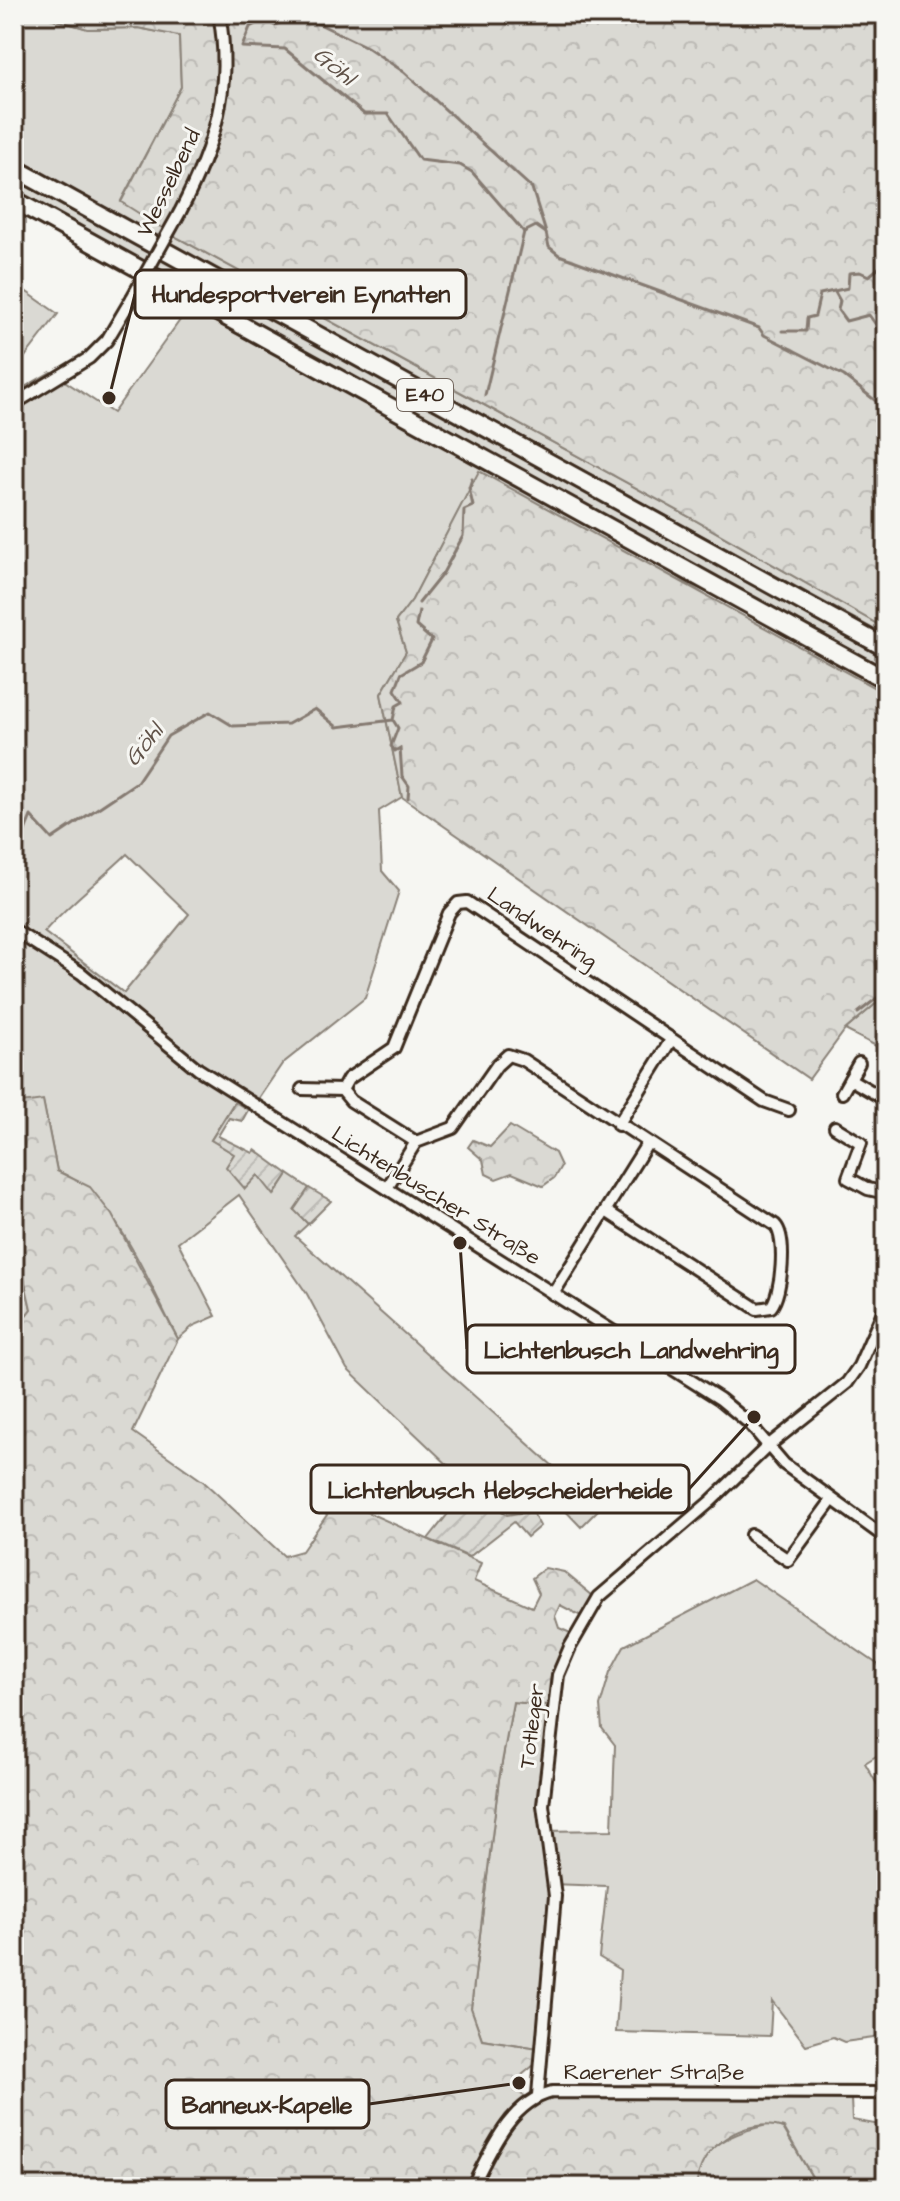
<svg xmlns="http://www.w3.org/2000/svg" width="900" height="2201" font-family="'Architects Daughter',sans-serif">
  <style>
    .grass { fill: #dad9d3; stroke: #8a8278; stroke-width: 2; fill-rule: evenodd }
    .forest { fill: url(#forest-crowns); stroke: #8a8278; stroke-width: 2 }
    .garden { fill: url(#garden-furrows); stroke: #8a8278; stroke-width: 2 }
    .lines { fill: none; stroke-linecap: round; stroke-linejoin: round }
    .stream { stroke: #857a71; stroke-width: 3 }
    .minor-casing { stroke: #3b2a1e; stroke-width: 16 }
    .highway-casing { stroke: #3b2a1e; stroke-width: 22 }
    .minor { stroke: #f6f6f2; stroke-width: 10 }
    .highway { stroke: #f6f6f2; stroke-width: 16 }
    .minor-bridge-casing { stroke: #3b2a1e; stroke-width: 16; stroke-linecap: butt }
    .minor-bridge { stroke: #f6f6f2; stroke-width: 10 }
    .labels { text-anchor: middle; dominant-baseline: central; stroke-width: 6; stroke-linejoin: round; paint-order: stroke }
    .shield { fill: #f6f6f2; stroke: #73675e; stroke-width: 2 }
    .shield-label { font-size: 20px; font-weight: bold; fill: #3b2a1e }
    .street-label { font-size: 22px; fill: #3b2a1e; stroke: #f6f6f2 }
    .water-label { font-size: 24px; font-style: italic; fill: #605248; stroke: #f6f6f2 }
    .leader { fill: none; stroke: #3b2a1e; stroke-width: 3 }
    .callout-dot { fill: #3b2a1e; stroke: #f6f6f2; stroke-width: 3 }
    .callout { fill: #f6f6f2; stroke: #3b2a1e; stroke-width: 3 }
    .callout-label { font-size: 24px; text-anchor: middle; font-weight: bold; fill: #3b2a1e }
  </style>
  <defs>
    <pattern id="forest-crowns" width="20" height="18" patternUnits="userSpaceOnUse" patternTransform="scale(2)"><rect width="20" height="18" fill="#dad9d3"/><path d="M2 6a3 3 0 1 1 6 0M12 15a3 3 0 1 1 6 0" fill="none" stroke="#bcbab5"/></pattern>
    <pattern id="garden-furrows" width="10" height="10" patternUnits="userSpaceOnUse" patternTransform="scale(2)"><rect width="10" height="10" fill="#dad9d3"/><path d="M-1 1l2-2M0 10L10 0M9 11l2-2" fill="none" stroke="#bcbab5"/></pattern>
  </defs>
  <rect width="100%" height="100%" fill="#f6f6f2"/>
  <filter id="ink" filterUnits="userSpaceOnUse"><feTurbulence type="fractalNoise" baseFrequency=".0125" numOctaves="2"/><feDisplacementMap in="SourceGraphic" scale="16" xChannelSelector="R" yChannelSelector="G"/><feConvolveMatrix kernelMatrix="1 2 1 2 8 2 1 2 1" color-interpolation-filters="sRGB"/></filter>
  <g filter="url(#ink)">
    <g class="grass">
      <path d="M14,14H36L88,29L138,28L179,36L181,87L121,201L178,238L695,520L886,629V636L14,158Z"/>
      <path d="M14,174L886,655V675L14,195Z"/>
      <path d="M14,283L58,314L14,371Z"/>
      <path d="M148,285L661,566L705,595L479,472L412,600L396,621L406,652L381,694L402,797L379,811L382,871L399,891L365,998L282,1064L257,1101L241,1091L211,1140L234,1154L245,1188L258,1175L275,1194L288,1174L309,1188L295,1210L308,1224L295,1236L600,1508L581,1527L561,1506L507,1515L470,1486L347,1369L307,1294L239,1195L178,1242L216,1316L193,1326L178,1339C149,1285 117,1194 57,1171L43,1101L14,1104V393L51,372L113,413L183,316ZM127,854L189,914L124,993L44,932C69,903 99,881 127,854Z"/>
      <path d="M886,995V1051L845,1030Z"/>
      <path d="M14,1234L31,1309L14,1331Z"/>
      <path d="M753,1579L886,1670V1750L865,1763L886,1800V2031L881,2037L844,2042L833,2037L806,2045L772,2001L770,2036L616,2032L620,1970L599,1957L607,1886L550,1884L538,2048L482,2039L471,2008L499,1779L513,1702L547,1705L541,1831L612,1830L615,1745L602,1728L600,1706L610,1672L624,1646Z"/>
      <path d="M772,2124L783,2128L818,2187H697C696,2145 737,2131 772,2124Z"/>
    </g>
    <g class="forest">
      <path d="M36,14H886V629L695,520L178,238L121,202L181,87L179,36L138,28L88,29Z"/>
      <path d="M479,471L886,694V995L845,1030L809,1079L402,797L381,694L406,652L396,621L412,600Z"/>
      <path d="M43,1100L57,1171L90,1187L112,1215L178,1339L133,1432L204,1482L284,1556L302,1551L338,1499L481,1563L474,1581L532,1607L539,1593L532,1578L545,1568L564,1572L593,1596L581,1616L560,1605L555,1616L559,1628L573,1634L554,1672L547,1705L513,1702L499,1779L471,2008L482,2039L538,2048L534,2065L516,2080L515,2091L538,2103L572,2094L851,2099L852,2120L886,2126V2187H818L784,2128C746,2116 696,2147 697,2187H14V1331L31,1309L14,1234V1104Z"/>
      <path d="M510,1126L555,1153L561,1166L554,1178L543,1186L512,1173L496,1179L486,1174L483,1160L468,1147L473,1140L490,1147Z"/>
    </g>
    <g class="garden">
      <path d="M235,1102L248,1110L242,1121L229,1118L218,1136L253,1153L255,1150L288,1174L274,1195L258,1175L245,1189L226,1167L234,1154L211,1140Z"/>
      <path d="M309,1188L331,1201L308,1224L294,1210Z"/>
      <path d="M470,1486L507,1515L532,1511L540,1526L527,1537L514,1522L469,1557L428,1539Z"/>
    </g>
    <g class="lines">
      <g class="stream">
        <path d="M103,14L191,20"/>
        <path d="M524,232L472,172L460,165L420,160L388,114H364L285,49L242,47L250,27L263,20L274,25L296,17L311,20L367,47L404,72L532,188L546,233"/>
        <path d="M524,232L536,226L546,233L549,247L559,255L759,328L764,335L844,376L886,409"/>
        <path d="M835,292L840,301L838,310L846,321L869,315L886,339"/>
        <path d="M782,331H806L807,318L815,316L820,294L848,288L849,273L860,272L869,276L886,262"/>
        <path d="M485,395L524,232"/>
        <path d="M419,603L443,573L463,536L464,510L473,506L469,488L472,479"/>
        <path d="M393,720L398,728L391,746L395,751L400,748L402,776L409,786L408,798"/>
        <path d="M14,858L31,816L52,839L137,782L168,736L210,712L233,726L288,724L315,709L337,727L393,720L396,706L403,702L395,690L401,674L421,662L432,640L416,626L419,611"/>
        <path d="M858,1013L886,991"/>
      </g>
      <defs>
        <g id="minor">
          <path d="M180,212C214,147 233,88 219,14"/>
          <path d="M14,404L89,358L107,340L132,298"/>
          <path d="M14,930L81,973L198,1069L720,1399L749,1423L784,1464L886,1538"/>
          <path d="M850,1079L886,1100"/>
          <path d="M302,1089L342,1090L351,1101L416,1142"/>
          <path d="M342,1090L348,1079L394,1048L449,913L458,903L467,902L764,1101L789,1110"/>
          <path d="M842,1093L859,1063"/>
          <path d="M618,1125L671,1040"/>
          <path d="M835,1127L861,1143L848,1178L868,1189L886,1193"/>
          <path d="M387,1188L416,1142L453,1128L497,1065L508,1055L523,1060L775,1225C787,1237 782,1294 771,1307L757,1309L606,1211"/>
          <path d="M553,1294L647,1144"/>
          <path d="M751,1535L788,1560L832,1500"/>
          <path d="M538,2095L555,1896L543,1805L558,1675L570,1647L599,1597L711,1501L768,1446L847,1383L859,1366L886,1305"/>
          <path d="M472,2187C490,2152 510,2102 552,2092L886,2093"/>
        </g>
        <g id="highway">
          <path d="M14,168L886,648"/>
          <path d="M14,200L886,680"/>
        </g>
      </defs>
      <use href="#minor" class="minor-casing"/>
      <use href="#highway" class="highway-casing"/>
      <use href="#minor" class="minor"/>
      <use href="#highway" class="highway"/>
      <defs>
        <path id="minor-bridge" d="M132,298L180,212"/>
      </defs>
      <use href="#minor-bridge" class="minor-bridge-casing"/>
      <use href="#minor-bridge" class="minor-bridge"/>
    </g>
  </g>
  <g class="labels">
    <rect class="shield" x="397" y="379" width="56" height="32" rx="6"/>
    <g class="shield-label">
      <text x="425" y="395">E40</text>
    </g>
    <g class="street-label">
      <text transform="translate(169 183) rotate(-64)">Wesselbend</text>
      <text transform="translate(542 928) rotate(34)">Landwehring</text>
      <text transform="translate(436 1196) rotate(32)">Lichtenbuscher Straße</text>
      <text transform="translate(532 1726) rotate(-83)">Totleger</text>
      <text x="654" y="2072">Raerener Straße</text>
    </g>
    <g class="water-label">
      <text transform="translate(334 66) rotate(40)">Göhl</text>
      <text transform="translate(144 745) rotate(-51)">Göhl</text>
    </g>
  </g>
  <path class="leader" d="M109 398L135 294M460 1243L467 1349M754 1417L689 1489M519 2083L369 2104"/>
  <g class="callout-dot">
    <circle cx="109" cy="398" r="8"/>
    <circle cx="460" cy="1243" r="8"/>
    <circle cx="754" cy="1417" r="8"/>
    <circle cx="519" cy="2083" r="8"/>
  </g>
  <g class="callout">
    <rect x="135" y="270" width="331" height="48" rx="8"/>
    <rect x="467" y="1325" width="328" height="48" rx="8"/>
    <rect x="311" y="1465" width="378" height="48" rx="8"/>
    <rect x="166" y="2080" width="203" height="48" rx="8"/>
  </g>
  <g class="callout-label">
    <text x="301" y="302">Hundesportverein Eynatten</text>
    <text x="631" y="1358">Lichtenbusch Landwehring</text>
    <text x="500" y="1498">Lichtenbusch Hebscheiderheide</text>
    <text x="267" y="2113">Banneux-Kapelle</text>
  </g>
  <rect width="900" height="2201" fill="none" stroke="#f6f6f2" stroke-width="48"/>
  <rect x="24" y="24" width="852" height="2153" fill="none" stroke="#3b2a1e" stroke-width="3" filter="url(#ink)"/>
</svg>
